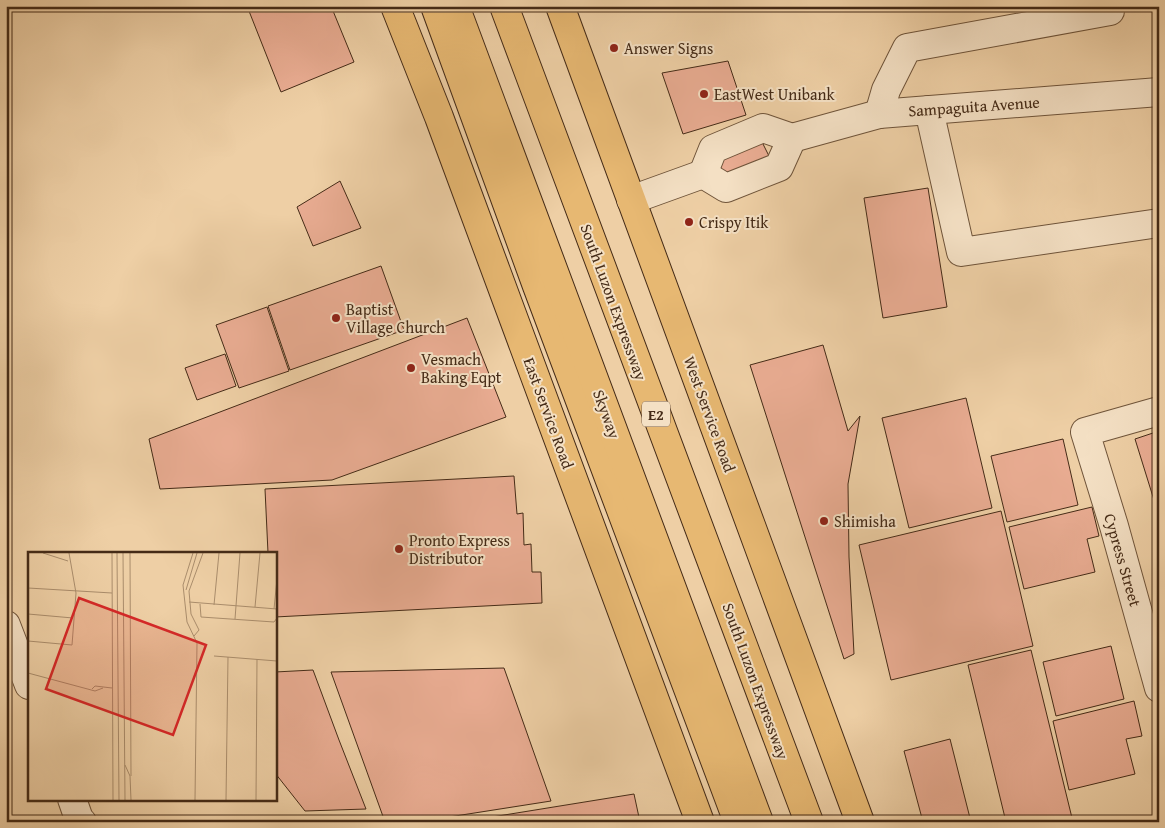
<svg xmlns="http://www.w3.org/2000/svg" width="1165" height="828" font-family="'Gentium Book Plus',serif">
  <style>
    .building { fill: #e9ac92; stroke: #452b17 }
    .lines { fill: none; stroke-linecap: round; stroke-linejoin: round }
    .minor-casing { stroke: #6f543a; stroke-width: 30 }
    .major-casing { stroke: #452b17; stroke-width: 30 }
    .highway-casing { stroke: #452b17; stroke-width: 30 }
    .minor { stroke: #f4e0c4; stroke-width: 28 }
    .major { stroke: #e7b872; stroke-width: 28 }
    .highway { stroke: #e7b872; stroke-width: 28 }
    .poi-dot { fill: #8f2418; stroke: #f4e0c4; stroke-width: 2 }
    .labels { text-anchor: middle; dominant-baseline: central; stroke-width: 4; stroke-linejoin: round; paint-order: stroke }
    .shield { fill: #f4e0c4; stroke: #7a614b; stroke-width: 1 }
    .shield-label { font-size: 15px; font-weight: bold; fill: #452b17 }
    .poi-label { font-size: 16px; fill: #452b17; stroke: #f4e0c4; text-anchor: start }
    .street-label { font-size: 16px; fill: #452b17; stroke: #f4e0c4 }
    .inset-road { fill: none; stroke: #aa8d6c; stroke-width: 1 }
    .view { fill: #d62828; fill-opacity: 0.15; stroke: #d62828; stroke-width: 2.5 }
    .inset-edge { fill: none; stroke: #452b17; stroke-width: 2.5 }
  </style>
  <rect width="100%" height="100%" fill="#eecfa5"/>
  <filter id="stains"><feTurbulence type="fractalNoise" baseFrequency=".004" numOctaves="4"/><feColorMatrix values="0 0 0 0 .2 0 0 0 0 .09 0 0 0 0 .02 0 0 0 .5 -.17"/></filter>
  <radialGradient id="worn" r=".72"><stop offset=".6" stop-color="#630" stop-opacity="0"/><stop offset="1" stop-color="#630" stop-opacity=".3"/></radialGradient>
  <g class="building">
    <path d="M247,6H331L354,62L281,92Z"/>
    <path d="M728,61L746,115L683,134L662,73Z"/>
    <path d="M762,142L769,156L725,176L718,162Z"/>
    <path d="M340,181L361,228L313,246L297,207Z"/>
    <path d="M928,188L947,307L883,318L864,198Z"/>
    <path d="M381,266L404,330L290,370L268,306Z"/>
    <path d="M267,307L289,371L239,388L216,325Z"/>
    <path d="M467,318L506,417L332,480L160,489L149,439Z"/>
    <path d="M823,345L848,431L860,416L848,484L849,557L854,654L844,659L750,365Z"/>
    <path d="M225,354L236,386L197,400L185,368Z"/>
    <path d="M966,398L992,508L909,528L882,418Z"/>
    <path d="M1159,431V513H1158L1135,439Z"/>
    <path d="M1063,439L1078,505L1007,522L991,456Z"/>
    <path d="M514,476L517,514L523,513L524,545L531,544L532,572H541L542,603L275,617V553H268L265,489Z"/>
    <path d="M1092,507L1099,536L1087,539L1095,572L1024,589L1009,527Z"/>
    <path d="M1001,511L1033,646L891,680L859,545Z"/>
    <path d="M1111,646L1124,699L1056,716L1043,662Z"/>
    <path d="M1031,650L1073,822H1006L968,665Z"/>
    <path d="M504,668L551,801L417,822H385L331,672Z"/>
    <path d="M313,670L339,740L366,809L305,811L275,773V672Z"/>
    <path d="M1134,701L1142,736L1126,739L1135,774L1069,790L1053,721Z"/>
    <path d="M950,739L971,822H923L904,751Z"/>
    <path d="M634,794L640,822H461Z"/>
  </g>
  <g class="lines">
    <defs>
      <g id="minor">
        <path d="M929,110L961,252L1159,223"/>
        <path d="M879,114L886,90L907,48L1110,11"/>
        <path d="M703,174L713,149L763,128L792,138L879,114L1159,92"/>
        <path d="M703,174L726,188L779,167L792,138"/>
        <path d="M631,200L703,174"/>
        <path d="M1159,411L1085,432L1114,526L1159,688"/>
        <path d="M6,625L29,685"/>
        <path d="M72,799L79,819L82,822"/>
      </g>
      <g id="major">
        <path d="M395,6L439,117L700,822"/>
        <path d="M560,6L860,822"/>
      </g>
      <g id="highway">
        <path d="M435,6L537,286L738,822"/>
        <path d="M455,6L759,822"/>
        <path d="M504,6L809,822"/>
      </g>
    </defs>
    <use href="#minor" class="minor-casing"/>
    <use href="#major" class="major-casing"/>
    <use href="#highway" class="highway-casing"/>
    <use href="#minor" class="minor"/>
    <use href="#major" class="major"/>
    <use href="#highway" class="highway"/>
  </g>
  <g class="poi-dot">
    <circle cx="614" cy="48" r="5"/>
    <circle cx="704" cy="94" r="5"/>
    <circle cx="689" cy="222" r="5"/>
    <circle cx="336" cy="318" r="5"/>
    <circle cx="411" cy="368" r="5"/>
    <circle cx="824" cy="521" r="5"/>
    <circle cx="399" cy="549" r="5"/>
  </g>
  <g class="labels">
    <rect class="shield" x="642" y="401.5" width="28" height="25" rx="4"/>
    <g class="shield-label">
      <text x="656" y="414">E2</text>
    </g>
    <g class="poi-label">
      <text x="624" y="48">Answer Signs</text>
      <text x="714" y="94">EastWest Unibank</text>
      <text x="699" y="222">Crispy Itik</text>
      <text x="346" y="309">Baptist<tspan x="346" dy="18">Village Church</tspan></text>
      <text x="421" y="359">Vesmach<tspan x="421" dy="18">Baking Eqpt</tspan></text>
      <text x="834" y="521">Shimisha</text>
      <text x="409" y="540">Pronto Express<tspan x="409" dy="18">Distributor</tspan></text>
    </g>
    <g class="street-label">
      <text transform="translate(974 106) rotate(-4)">Sampaguita Avenue</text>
      <text transform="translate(614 302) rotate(70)">South Luzon Expressway</text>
      <text transform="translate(549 413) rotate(70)">East Service Road</text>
      <text transform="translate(607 414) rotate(70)">Skyway</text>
      <text transform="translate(710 414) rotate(70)">West Service Road</text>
      <text transform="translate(1123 560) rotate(74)">Cypress Street</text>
      <text transform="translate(756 681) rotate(70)">South Luzon Expressway</text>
    </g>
  </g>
  <g transform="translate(28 552)">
    <rect width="249" height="249" fill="#eecfa5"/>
    <path class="inset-road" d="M15,1L40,9M84,1L85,248M89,1L91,248M95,1L97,248M102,1L103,224M165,1L155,33L159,70L169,91L167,248M0,36L84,41M158,38L169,1M161,50L249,57M172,52L173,65L246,70L249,66M186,53L191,1M227,55L232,1M246,57L249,27M0,62L45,66M207,67L212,1M166,84L171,78L163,62L161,39L175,1M0,89L44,93L48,41L41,1M186,104L249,109M0,121L67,139L75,136M64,137L67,134L84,136M97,213L102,224L103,248M198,248L200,105M228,248L229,107"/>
    <path class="view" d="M51,46L178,93L145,183L18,137Z"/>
    <rect width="249" height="249" class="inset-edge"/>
  </g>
  <rect width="1165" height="828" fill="none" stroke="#eecfa5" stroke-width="25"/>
  <rect x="8" y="8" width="1150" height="813" fill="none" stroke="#452b17" stroke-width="2.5"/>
  <rect x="12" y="12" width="1140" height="803" fill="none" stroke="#452b17"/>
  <rect width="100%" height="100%" filter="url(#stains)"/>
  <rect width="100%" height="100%" fill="url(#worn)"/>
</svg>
